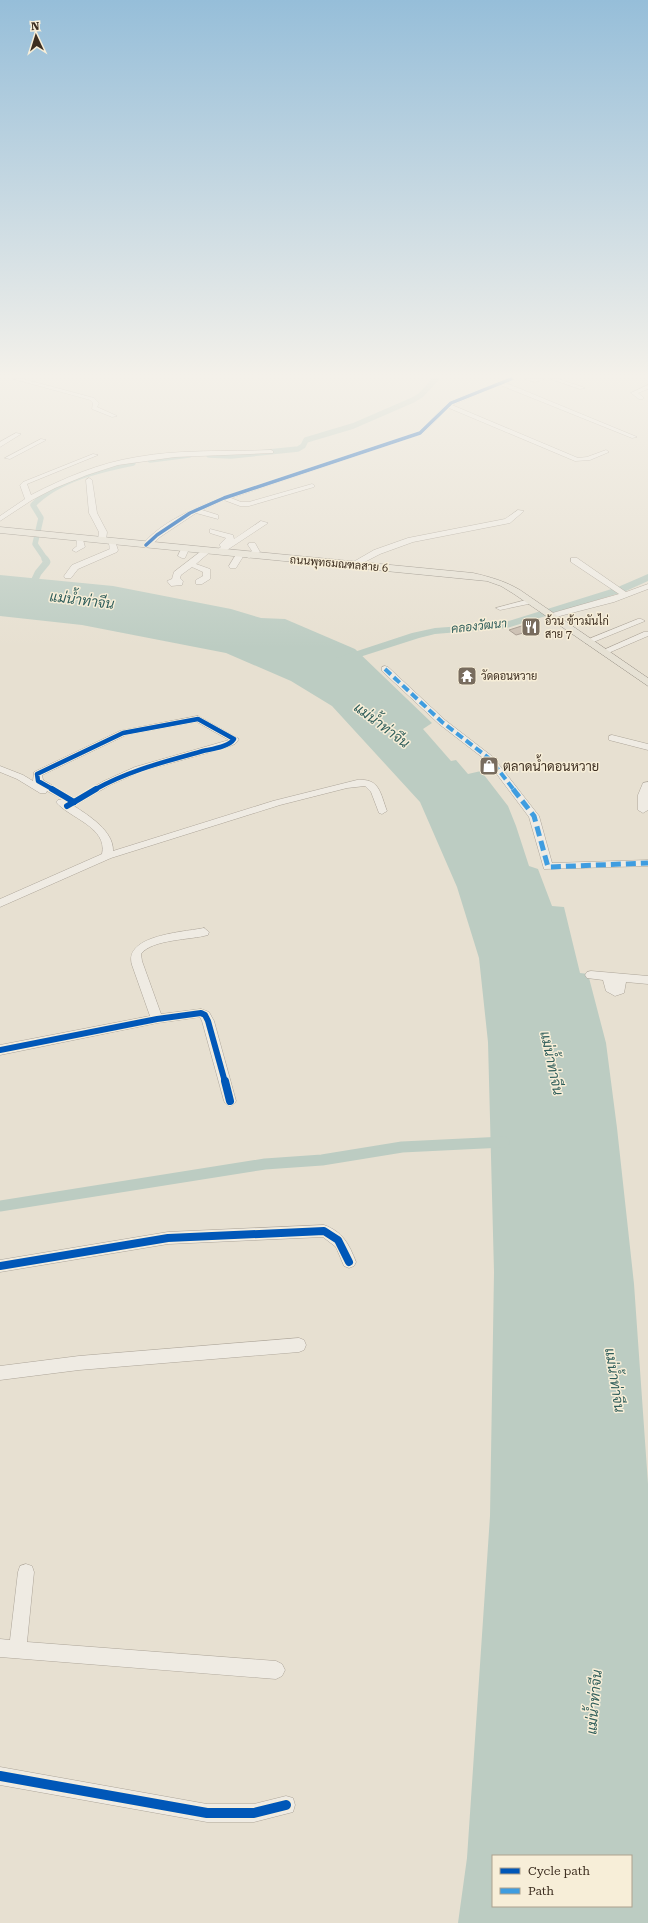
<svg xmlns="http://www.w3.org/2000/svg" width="648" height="1923" font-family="'Roboto Serif',Sarabun,serif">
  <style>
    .water { fill: #bcccc2; fill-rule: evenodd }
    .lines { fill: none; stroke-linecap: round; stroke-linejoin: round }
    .canal-far2 { stroke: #bcccc2; stroke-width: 5.5 }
    .canal-far1 { stroke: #bcccc2; stroke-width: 7 }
    .canal { stroke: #bcccc2; stroke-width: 11 }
    .river { fill: #bcccc2; fill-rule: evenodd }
    .building { fill: #cbbfb2; stroke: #a89c90 }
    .minor-casing { stroke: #ada599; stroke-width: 1 }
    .major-casing { stroke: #928b80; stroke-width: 1 }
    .minor { fill: #efebe3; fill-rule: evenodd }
    .major { fill: #e6e1d4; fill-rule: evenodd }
    .quiet-far1 { stroke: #3f9de0; stroke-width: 4; stroke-dasharray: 8 4; stroke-linecap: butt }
    .quiet { stroke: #3f9de0; stroke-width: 5; stroke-dasharray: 10 5; stroke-linecap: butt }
    .cycleway-far4-casing { stroke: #f7eed8; stroke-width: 5 }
    .cycleway-far3-casing { stroke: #f7eed8; stroke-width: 6 }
    .cycleway-far2-casing { stroke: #f7eed8; stroke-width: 8 }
    .cycleway-far1-casing { stroke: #f7eed8; stroke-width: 10 }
    .cycleway-casing { stroke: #f7eed8; stroke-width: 12 }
    .cycleway-far4 { stroke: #0057b8; stroke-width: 3.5 }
    .cycleway-far3 { stroke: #0057b8; stroke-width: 4.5 }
    .cycleway-far2 { stroke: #0057b8; stroke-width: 6 }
    .cycleway-far1 { stroke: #0057b8; stroke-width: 8 }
    .cycleway { stroke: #0057b8; stroke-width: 10 }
    .labels { text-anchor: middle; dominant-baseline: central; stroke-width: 3; stroke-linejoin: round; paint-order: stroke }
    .far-street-label { font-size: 11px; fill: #3d2e20; stroke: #f7eed8 }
    .far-poi-label { font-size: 11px; fill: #3d2e20; stroke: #f7eed8; text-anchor: start }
    .far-water-label { font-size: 12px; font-style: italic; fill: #2f5d5a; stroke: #f7eed8 }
    .poi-label { font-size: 13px; fill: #3d2e20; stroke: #f7eed8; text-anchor: start }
    .water-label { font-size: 14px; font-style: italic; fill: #2f5d5a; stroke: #f7eed8 }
  </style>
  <rect width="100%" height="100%" fill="#e7e0d1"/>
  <path class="water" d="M0,575L113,586L231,609L261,618L285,619L355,649L432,723L423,729L451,761L456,760L468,774L481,771L508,806L516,826L529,866L538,869L552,906L564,907L580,973L588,974L606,1043L617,1128L634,1284L648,1484V1923H458L467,1858L490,1516L494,1272L488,1042L479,958L457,887L420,802L332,706L291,681L226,653L82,625L0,616ZM493,1856H631V1906H493Z"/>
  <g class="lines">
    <g class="canal-far2">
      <path d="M209,455L231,456L298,449L303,446L306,440L353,426L413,400L421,395L436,379"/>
      <path d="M150,460L189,455"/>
      <path d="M46,560L35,544L41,518L33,505C58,479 99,470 133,463"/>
    </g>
    <path class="canal-far1" d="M31,588L38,573L47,562L45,559"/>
    <path class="canal" d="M0,1206L265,1164L322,1160L402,1147L504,1142"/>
    <path class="river" d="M648,574V581L626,591L507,628L435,634L419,638L344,662H336L334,660L336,658L412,633L435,628L502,623L618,587Z"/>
  </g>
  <path class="building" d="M531,623L538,629L516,635L509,630Z"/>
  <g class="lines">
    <defs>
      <g id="minor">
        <path d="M14,379H23L94,398L99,403L97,407L117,416L112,417L92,409L93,403L90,400Z"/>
        <path d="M506,379H514L506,383L637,437L632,438L500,385L452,405L578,458L587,457L606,450L609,452L590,460L575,461L449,408L422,434L231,498L241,502H249L312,484L314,485V487L249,506H240L224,500L202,510L218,515V519L196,513L160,537L149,547L142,545C162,521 194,509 222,497L418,432L449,402Z"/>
        <path d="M525,379H544L535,382Z"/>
        <path d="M551,379H559L585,388L580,389Z"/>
        <path d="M648,385V389L638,393L643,397V399H639L631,393Z"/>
        <path d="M16,433L21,434L0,447V442Z"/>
        <path d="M41,439L46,440L10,459L5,458Z"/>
        <path d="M271,450L273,451V453L175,457L118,465L87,475L55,488L32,500L0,521V516L25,499L20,485L23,482L93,454L98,455L27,484L31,495C64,478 99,463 137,457C181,449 226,452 271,450Z"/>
        <path d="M89,478L92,480L97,513L107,532L106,540L102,542L98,540L99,532L89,513L86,480Z"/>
        <path d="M518,510L524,511L510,523L413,542L380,554L355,567L348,565L374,550L408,538L505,519Z"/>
        <path d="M261,521L268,523L221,554L214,552L221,547L219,545L226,538L210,533V529L233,535L234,539Z"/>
        <path d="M76,536H82L85,547L76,552L72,550L77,546Z"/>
        <path d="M108,539L115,541L118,550L117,552L78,569L71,578H65L64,576L72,565L110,549Z"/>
        <path d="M249,543H255L260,552L249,558L245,556L252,551L248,545Z"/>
        <path d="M182,547L189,549L185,558H182L178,556Z"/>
        <path d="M204,549L211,551L196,564L210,569V579L202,584H196V580L203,576V572L192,567L181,575L180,578L183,581L182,585L171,586L167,581L172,579L174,572Z"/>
        <path d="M237,553L244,555L236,568H230L229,566Z"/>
        <path d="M571,558H577L626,592L648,584V589L614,602L552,618H549V614L619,594L571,562Z"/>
        <path d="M530,599L534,601L533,603L500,610L496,608Z"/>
        <path d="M638,619H641L645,621L591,643H585L584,641Z"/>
        <path d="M644,632H648V636L606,654H603L599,652Z"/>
        <path d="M385,666L388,667L445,720L493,757L539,816L552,863L648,860V866L544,869L529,817L487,761L439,724L382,671V667Z"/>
        <path d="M198,716L239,739L235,744L225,748L142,771L110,785L74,806C88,815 114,831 113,851L273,801L357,780C380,778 380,793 387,811L382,814L379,813L371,792L365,786L347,788L280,805L111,858L0,907V899L102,854C108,827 69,818 56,802L58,800L63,799L47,791L46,793H40L17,779L0,772V766L23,775L33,781L34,772L120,731ZM197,722L229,740L135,767L104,781L74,798L43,780L42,775L126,735Z"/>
        <path d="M612,735L648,744V750L609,740V736Z"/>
        <path d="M648,782V810L643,813L638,810V795L643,783Z"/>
        <path d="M204,928L209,932L208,935C191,940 152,939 141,954L142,961L161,1014L201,1009L209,1012L214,1021L236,1101L234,1104L230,1106L226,1104L224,1101L202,1021L200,1017L157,1023L0,1055V1045L150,1016L132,965C123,935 184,932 204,928Z"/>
        <path d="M591,971L648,976V984L626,982L624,993L615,996L606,991L603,980L587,978L585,975L587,972Z"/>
        <path d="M324,1225C343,1232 349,1244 356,1262L354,1266L349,1268L344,1266L336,1247L323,1237L168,1244L0,1272V1260L168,1232Z"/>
        <path d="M299,1338L304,1340L306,1345L304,1350L299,1352L79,1370L0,1380V1366L79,1356Z"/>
        <path d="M26,1564L32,1566L34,1572L27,1642L276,1661L282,1664L285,1670L282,1676L276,1679L0,1657V1639L10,1640L18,1572L20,1566Z"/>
        <path d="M0,1767L207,1804H254L286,1796L293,1798L295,1805L293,1812L254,1822H207L0,1785Z"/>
      </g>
      <path id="major" d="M0,527L473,573C490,577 505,581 520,590L648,678V686L514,594L501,586L487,581L0,533Z"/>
    </defs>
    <use href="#minor" class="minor-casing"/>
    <use href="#major" class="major-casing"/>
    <use href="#minor" class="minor"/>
    <use href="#major" class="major"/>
    <path class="quiet-far1" d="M385,669L442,722L490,759L514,790"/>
    <path class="quiet" d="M513,789L534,816L548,867L648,863"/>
    <defs>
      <path id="cycleway-far4" d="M146,545L157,535L190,513L224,498L420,433L451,403L511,379"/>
      <path id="cycleway-far3" d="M54,790L38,781L37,774L123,733L198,719L234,739C229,747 212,749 203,751C164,762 130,770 94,790"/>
      <g id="cycleway-far2">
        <path d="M52,789L74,802"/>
        <path d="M74,802L96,789"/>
        <path d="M67,806L74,802"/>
        <path d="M0,1050L157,1019L201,1013L205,1015L208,1021L225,1082"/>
      </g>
      <g id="cycleway-far1">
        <path d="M225,1081L230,1101"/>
        <path d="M0,1266L168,1238L324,1231L338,1240L349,1262"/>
      </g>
      <path id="cycleway" d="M0,1776L207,1813H254L286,1805"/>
    </defs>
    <use href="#cycleway-far4" class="cycleway-far4-casing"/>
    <use href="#cycleway-far3" class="cycleway-far3-casing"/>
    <use href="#cycleway-far2" class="cycleway-far2-casing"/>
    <use href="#cycleway-far1" class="cycleway-far1-casing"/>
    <use href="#cycleway" class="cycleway-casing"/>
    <use href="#cycleway-far4" class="cycleway-far4"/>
    <use href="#cycleway-far3" class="cycleway-far3"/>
    <use href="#cycleway-far2" class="cycleway-far2"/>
    <use href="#cycleway-far1" class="cycleway-far1"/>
    <use href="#cycleway" class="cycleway"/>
  </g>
  <linearGradient id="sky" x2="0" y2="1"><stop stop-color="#96bed9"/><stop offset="0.58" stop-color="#f4f1ea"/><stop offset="1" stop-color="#f4f1ea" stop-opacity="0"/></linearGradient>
  <rect width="648" height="648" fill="url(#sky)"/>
  <defs>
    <symbol id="restaurant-square" viewBox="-11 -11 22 22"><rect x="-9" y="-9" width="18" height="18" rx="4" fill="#786c5e" stroke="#f7eed8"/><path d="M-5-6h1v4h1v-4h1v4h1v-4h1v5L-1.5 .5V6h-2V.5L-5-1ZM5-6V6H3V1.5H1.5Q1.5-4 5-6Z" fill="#fff"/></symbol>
    <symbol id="temple-square" viewBox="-11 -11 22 22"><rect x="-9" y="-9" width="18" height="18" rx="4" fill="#786c5e" stroke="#f7eed8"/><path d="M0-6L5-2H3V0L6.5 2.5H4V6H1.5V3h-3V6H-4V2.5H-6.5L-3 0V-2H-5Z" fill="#fff"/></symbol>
    <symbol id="shop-square" viewBox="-11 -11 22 22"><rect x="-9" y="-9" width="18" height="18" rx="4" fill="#786c5e" stroke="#f7eed8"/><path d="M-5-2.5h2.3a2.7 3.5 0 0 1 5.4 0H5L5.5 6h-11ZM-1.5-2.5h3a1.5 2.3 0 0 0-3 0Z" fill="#fff"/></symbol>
  </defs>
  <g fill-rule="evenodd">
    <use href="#restaurant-square" x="520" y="616" width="22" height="22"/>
    <use href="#temple-square" x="456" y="665" width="22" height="22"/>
    <use href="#shop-square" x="478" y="755" width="22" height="22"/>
  </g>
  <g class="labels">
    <g class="far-street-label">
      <text transform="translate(339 564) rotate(5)">ถนนพุทธมณฑลสาย 6</text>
    </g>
    <g class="far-poi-label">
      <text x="545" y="621">อ้วน ข้าวมันไก่<tspan x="545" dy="13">สาย 7</tspan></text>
      <text x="481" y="676">วัดดอนหวาย</text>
    </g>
    <g class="far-water-label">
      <text transform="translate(479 626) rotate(-6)">คลองวัฒนา</text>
    </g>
    <g class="poi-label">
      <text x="503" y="766">ตลาดน้ำดอนหวาย</text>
    </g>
    <g class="water-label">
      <text transform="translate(82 600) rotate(7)">แม่น้ำท่าจีน</text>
      <text transform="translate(382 725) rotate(37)">แม่น้ำท่าจีน</text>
      <text transform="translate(552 1063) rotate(78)">แม่น้ำท่าจีน</text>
      <text transform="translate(615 1380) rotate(81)">แม่น้ำท่าจีน</text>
      <text transform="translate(594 1702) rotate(-85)">แม่น้ำท่าจีน</text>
    </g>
  </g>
  <rect x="492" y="1855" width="140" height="52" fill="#f7eed8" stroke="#ada18e"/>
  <rect x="500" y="1868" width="20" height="6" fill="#0057b8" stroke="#ada18e"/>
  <text x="528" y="1875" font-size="12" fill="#3d2e20">Cycle path</text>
  <rect x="500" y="1888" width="20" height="6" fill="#3f9de0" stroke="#ada18e"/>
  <text x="528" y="1895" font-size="12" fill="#3d2e20">Path</text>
  <g transform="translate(36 36) rotate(356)" stroke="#f7eed8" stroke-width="3" paint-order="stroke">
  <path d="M0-3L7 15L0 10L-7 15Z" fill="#3d2e20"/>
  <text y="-6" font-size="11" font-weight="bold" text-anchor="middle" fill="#3d2e20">N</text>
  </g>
</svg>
